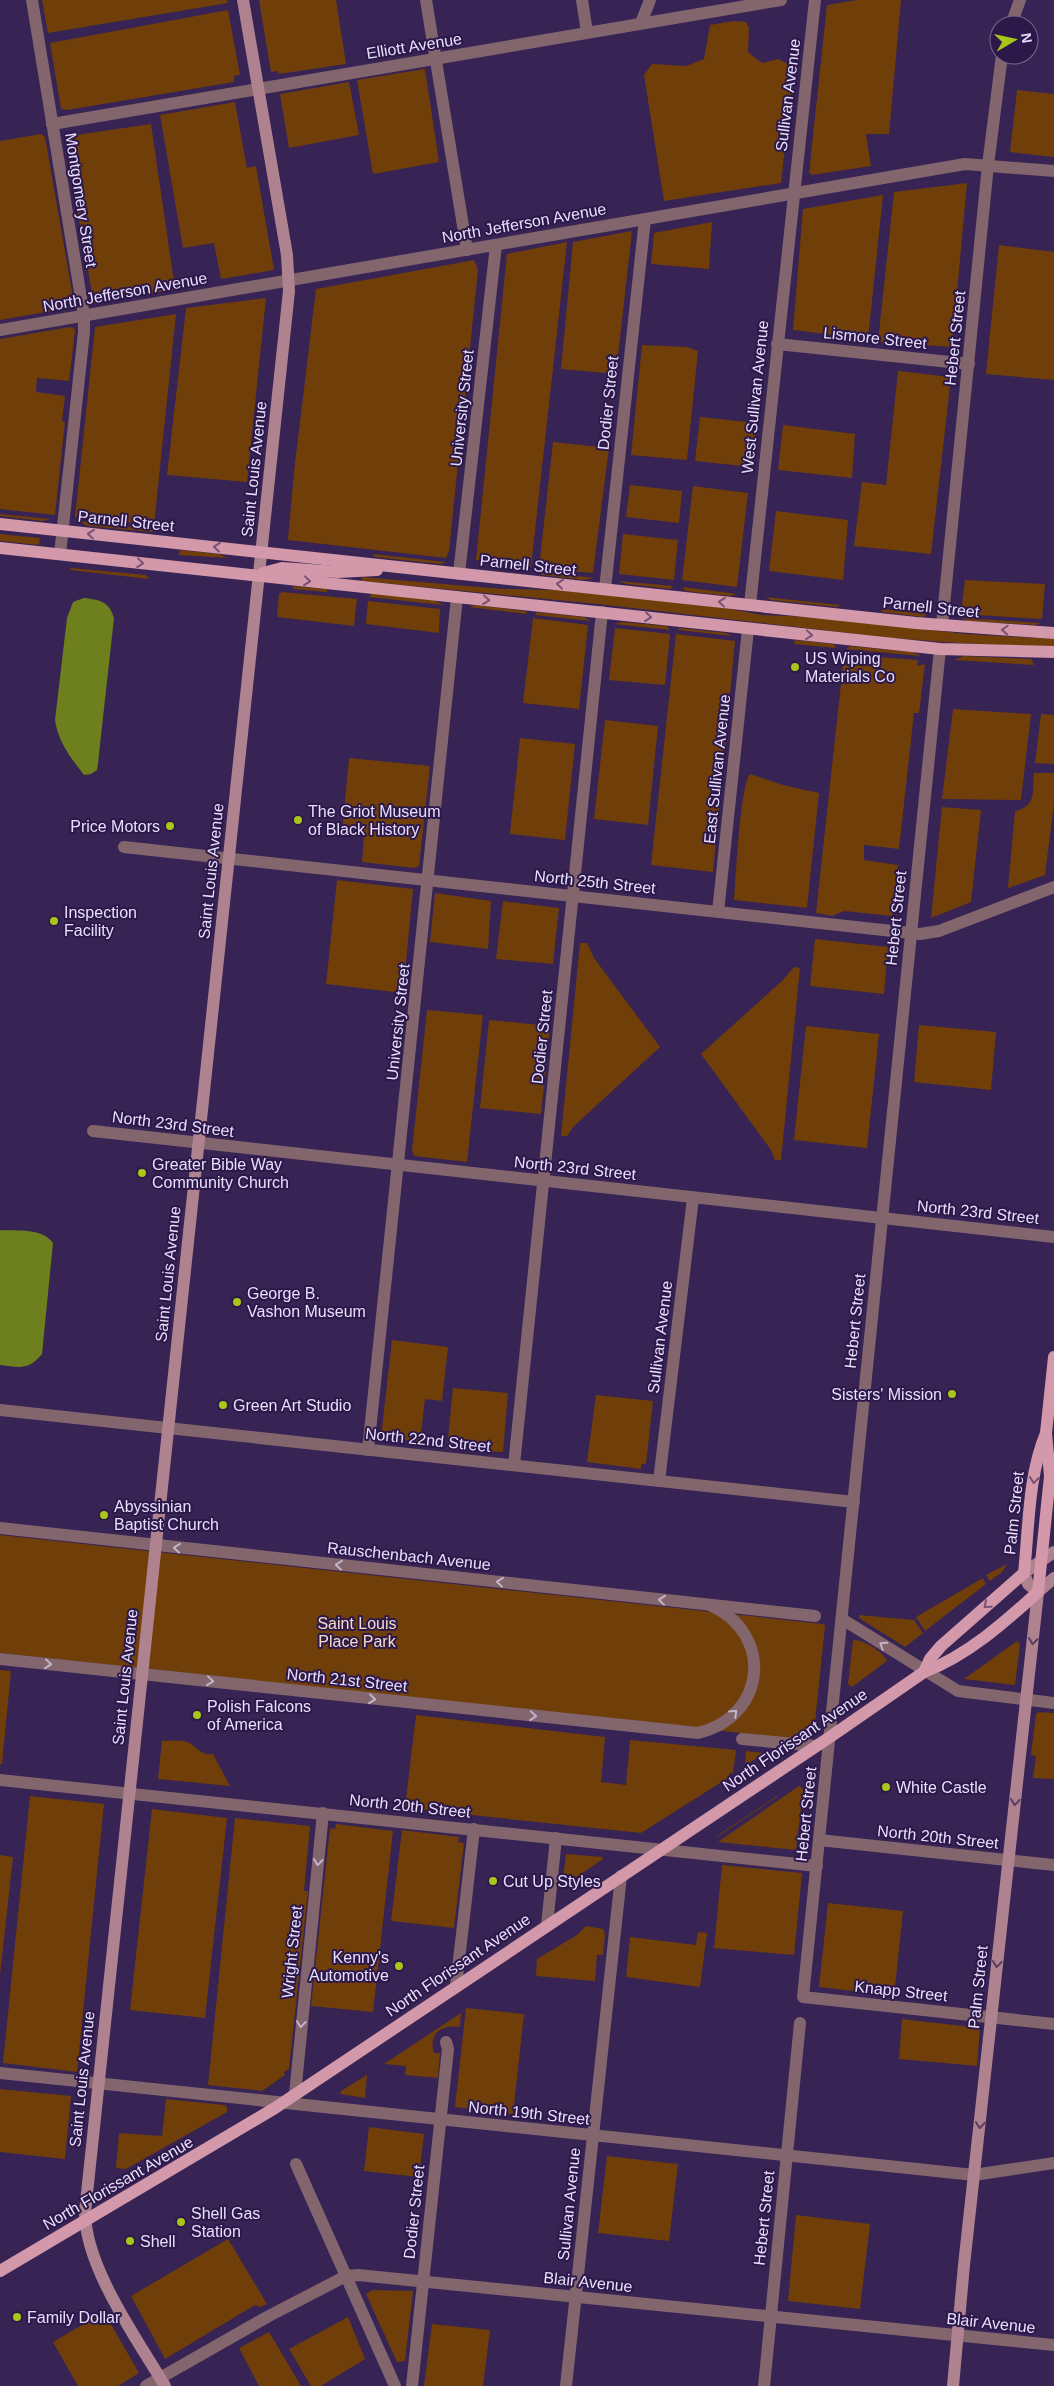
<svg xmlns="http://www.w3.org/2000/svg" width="1054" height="2386" font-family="Arial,sans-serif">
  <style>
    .green { fill: #703e09 }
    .water { fill: #6d801d }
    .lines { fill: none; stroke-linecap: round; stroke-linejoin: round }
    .street { stroke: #82656d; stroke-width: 12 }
    .secondary { stroke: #af828f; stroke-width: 12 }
    .primary { stroke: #d398a9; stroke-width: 12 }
    .oneway { stroke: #785274 }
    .oneway2 { stroke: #c4b4cb }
    .oneway3 { stroke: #5a3e62 }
    .poi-dot { fill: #a9c719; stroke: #2d1949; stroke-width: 2 }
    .labels { text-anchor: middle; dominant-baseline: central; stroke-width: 4; stroke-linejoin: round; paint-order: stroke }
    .street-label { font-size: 16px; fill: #e8dffe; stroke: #2d1949 }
    .poi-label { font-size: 16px; fill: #e8dffe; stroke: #2d1949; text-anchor: start }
    .park-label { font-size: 16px; fill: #f4dcc9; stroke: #2d1949 }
  </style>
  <rect width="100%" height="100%" fill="#372354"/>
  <g class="green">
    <path d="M42,0H227L228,3L48,33Z"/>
    <path d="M259,0H336L346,64L279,74L278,71L271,72Z"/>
    <path d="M857,0H901L889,134H866L871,166L812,175L809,173L827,5Z"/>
    <path d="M228,10L240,75L234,76V82L67,110L61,109L50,43Z"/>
    <path d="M734,21L746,22L749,28L748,52L762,63L778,59L794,67L781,183L664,201L644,75L652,64L686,66L704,59L710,25Z"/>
    <path d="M425,69L439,162L373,174L357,80Z"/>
    <path d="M349,82L359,135L289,148L280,94Z"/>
    <path d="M1017,90L1054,94V157L1010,152Z"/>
    <path d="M235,102L247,168L256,166L274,270L221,279L214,243L183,248L160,115Z"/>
    <path d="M151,124L175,289L94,304L68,158L72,157L69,136Z"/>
    <path d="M41,134L45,137L74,303L69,308L0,320V141Z"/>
    <path d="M967,183L952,347L878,342L894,192Z"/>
    <path d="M883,195L868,339L793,330L803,209Z"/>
    <path d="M712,222L709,269L651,264L654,233Z"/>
    <path d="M632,231L616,374L561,369L573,242Z"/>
    <path d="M567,242L531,567L476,560L507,254Z"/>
    <path d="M999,245L1054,252V380L986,374Z"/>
    <path d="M474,260L478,270L449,551L446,558L288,540L294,472L316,289Z"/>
    <path d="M266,298L247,482L167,475L186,308Z"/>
    <path d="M176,314L154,525L75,517L95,327Z"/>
    <path d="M70,327L74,328L75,331L69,381L37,378L36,392L65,396L62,421L65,422L55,515L0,509V339Z"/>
    <path d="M642,345L687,347L698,351L687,460L631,455Z"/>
    <path d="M898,371L951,377L931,554L854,546L862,482L886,485Z"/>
    <path d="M700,417L756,423L752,467L695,461Z"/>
    <path d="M783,425L855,434L852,478L778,470Z"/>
    <path d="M553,442L609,448L593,573L539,568Z"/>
    <path d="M630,485L682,491L679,523L626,517Z"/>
    <path d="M693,486L748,493L737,587L682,580Z"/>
    <path d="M776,511L848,520L843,580L769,571Z"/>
    <path d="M0,514L50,519L43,521L0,516Z"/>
    <path d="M77,521L155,530L152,532L88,526Z"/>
    <path d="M0,534L40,538L39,545L0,541Z"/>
    <path d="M623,534L678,540L674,580L619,574Z"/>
    <path d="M180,550L219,554L228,558L179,555Z"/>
    <path d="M372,554L446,562L440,564L375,557Z"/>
    <path d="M71,568L146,575L149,579L70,570Z"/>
    <path d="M539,572L594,578L585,580L542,575Z"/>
    <path d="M362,577L503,589L561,590L725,608L762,615L812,617L966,634L1054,639V647L958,643L892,638L598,604L362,581Z"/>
    <path d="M965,580L1045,584L1042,619L961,614Z"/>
    <path d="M618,581L673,586L670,589L627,584Z"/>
    <path d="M293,586L327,589V592L293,589Z"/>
    <path d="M683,587L737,594L730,596L685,591Z"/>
    <path d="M282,592L357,599L354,626L277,617L279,594Z"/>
    <path d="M372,593L434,600L443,605L369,597Z"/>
    <path d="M765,597L840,605L837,607L771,600Z"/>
    <path d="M368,601L440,609L439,633L366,624Z"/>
    <path d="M475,605L526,611L527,614L469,607Z"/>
    <path d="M882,609L927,614L923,617L882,612Z"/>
    <path d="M537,612L584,617L591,621L535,615Z"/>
    <path d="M533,618L588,625L579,709L523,703Z"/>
    <path d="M961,618L1040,623L1036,625L969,621Z"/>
    <path d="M622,622L667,626L670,630L614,624Z"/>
    <path d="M615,628L670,634L665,685L609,680Z"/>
    <path d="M679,628L726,633L732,636L678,630Z"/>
    <path d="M676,634L735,641L713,872L651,865Z"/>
    <path d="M795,640L834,644L836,648L794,644Z"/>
    <path d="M850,646L913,652L921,656L846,649Z"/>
    <path d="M850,655L918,660L917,666L925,664L919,713H914L899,849L864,845V860L898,865L892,916L844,911L832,916L816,913L844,656Z"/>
    <path d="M964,656L1031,659L1034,665L954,660Z"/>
    <path d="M953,709L1031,714L1021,800L942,799Z"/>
    <path d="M1041,714L1054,715V764L1035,763Z"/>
    <path d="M605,720L658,726L648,825L594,819Z"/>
    <path d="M520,738L575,744L565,840L510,834Z"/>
    <path d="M349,758L430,766L419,866L414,868L362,862L364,835L342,833Z"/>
    <path d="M1034,773H1054V803L1045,875L1008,888L1015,811C1037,806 1032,792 1034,773Z"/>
    <path d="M750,774L783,785L819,793L807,908L734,900C736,879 740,785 750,774Z"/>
    <path d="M942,807L981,810L971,902L931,918Z"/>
    <path d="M337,880L413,889L403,993L326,984Z"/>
    <path d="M435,893L491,901L488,949L430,942Z"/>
    <path d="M503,901L559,908L553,964L496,959Z"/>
    <path d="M815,939L888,947L884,994L810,986Z"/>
    <path d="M580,943H587L594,958L660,1047L573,1127L567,1136H561Z"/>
    <path d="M794,967L800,968L781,1160H775L771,1150L701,1054L783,980Z"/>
    <path d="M427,1010L483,1015L467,1162L414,1156L412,1150Z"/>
    <path d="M489,1020L550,1026L541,1114L480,1108Z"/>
    <path d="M919,1025L996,1032L991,1090L914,1082Z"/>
    <path d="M806,1026L879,1034L867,1148L794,1140Z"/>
    <path d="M392,1340L448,1347L442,1401L425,1399L420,1442L381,1437Z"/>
    <path d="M453,1388L508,1393L503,1452L447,1449Z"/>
    <path d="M596,1395L653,1401L646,1464H641V1469L587,1462Z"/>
    <path d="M0,1535L823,1624L825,1626L815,1722L794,1737L788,1738L0,1653Z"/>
    <path d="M1007,1564L1002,1572L990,1581L986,1575Z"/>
    <path d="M983,1578L986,1584L925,1631L916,1617Z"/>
    <path d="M859,1615L914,1620L923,1633L905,1647L859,1618Z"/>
    <path d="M853,1640C862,1639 884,1652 887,1661L852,1687L848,1684Z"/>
    <path d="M1017,1641L1020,1644L1015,1685L964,1679Z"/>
    <path d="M0,1670L11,1671L2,1764H0Z"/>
    <path d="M1039,1712L1054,1713V1779L1033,1778L1036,1756L1031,1755L1036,1714Z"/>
    <path d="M416,1715L605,1737L601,1782L626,1785L630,1740L736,1750L733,1773H730L728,1778L641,1833L405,1808Z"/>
    <path d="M162,1741C170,1741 184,1739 191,1744C199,1749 202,1756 213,1754L230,1786L158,1779Z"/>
    <path d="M746,1751L764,1753L745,1766Z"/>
    <path d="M799,1786L803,1789L796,1850L718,1842Z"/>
    <path d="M30,1796L104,1804L77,2072L3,2063Z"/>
    <path d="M777,1796V1797L717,1837V1836Z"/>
    <path d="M152,1809L227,1818L205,2018L130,2010Z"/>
    <path d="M235,1818L310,1826L304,1891H308L289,2069L284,2072L285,2075L262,2091L208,2085Z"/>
    <path d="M336,1824L393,1831L373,2012L311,2006L330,1828L335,1829Z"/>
    <path d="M402,1830L459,1837L458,1842L464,1843L454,1928L391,1921Z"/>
    <path d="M566,1854L602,1857L603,1859L562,1887Z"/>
    <path d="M0,1855L13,1857L0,1975Z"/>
    <path d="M722,1865L802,1873L794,1955L714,1948Z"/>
    <path d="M828,1903L903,1911L894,1996L819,1987Z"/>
    <path d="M586,1926L603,1929L605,1934L603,1955H597L595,1981L536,1976L537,1959L577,1935Z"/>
    <path d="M698,1932L707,1933L700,1987L626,1977L630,1937L696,1945Z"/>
    <path d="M466,2008L524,2014L513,2114L455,2107Z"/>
    <path d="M461,2013L460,2027C441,2024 428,2034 434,2053H440L438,2078L405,2075L406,2066L384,2064Z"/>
    <path d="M902,2019L980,2028L977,2066L899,2059Z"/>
    <path d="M367,2075L365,2098L340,2094L341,2091Z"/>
    <path d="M0,2089L71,2096L65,2159L0,2152Z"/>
    <path d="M166,2099L224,2105L227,2107V2112L126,2169L116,2168L119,2133L162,2136Z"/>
    <path d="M369,2127L424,2134L419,2177L364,2171Z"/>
    <path d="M607,2156L678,2164L669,2241L598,2233Z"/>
    <path d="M796,2215L870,2224L860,2309L788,2301Z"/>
    <path d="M228,2239L267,2304L260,2307L255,2305L165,2359L131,2296Z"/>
    <path d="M372,2290L413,2291L405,2361L397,2362L366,2294Z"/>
    <path d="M104,2312L139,2373L118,2386H78L53,2342Z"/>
    <path d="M348,2317L365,2359L321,2386H311L289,2349Z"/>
    <path d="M432,2324L490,2330L483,2386H424Z"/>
    <path d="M269,2332L301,2386H259L239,2348Z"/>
  </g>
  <g class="water">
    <path d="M84,598C100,600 109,601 114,618L98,763L97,770L91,774L84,775C71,758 58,742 55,720L67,618L73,602Z"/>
    <path d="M0,1230C17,1231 43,1228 53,1243L42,1354C28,1371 20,1367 0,1365Z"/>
  </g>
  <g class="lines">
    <g class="street">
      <path d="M32,0L84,316V332L60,554"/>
      <path d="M426,0L467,250"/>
      <path d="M582,0L587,32"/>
      <path d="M641,23L650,0"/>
      <path d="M1011,25L1020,0"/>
      <path d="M52,124L781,0"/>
      <path d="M0,330L965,164L1054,171"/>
      <path d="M777,344L969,364"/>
      <path d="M459,574L496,245"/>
      <path d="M605,589L645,219"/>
      <path d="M750,605L815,0"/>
      <path d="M942,625L988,165L1002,55"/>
      <path d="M940,649L803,1997L1054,2024"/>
      <path d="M124,847L920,934L939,931L1054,887"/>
      <path d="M718,912L748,629"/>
      <path d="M93,1131L1054,1237"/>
      <path d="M0,1410L854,1502"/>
      <path d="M368,1450L457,597"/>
      <path d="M514,1465L602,612"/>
      <path d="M659,1481L693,1198"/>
      <path d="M0,1528L815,1616"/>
      <path d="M842,1619L958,1691L1054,1703"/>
      <path d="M0,1659L698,1733C766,1717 775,1634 710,1605"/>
      <path d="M742,1739L816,1746"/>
      <path d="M0,1780L817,1866"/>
      <path d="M819,1840L1054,1865"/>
      <path d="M547,1925L556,1838"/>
      <path d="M456,1986L474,1829"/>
      <path d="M0,2073L974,2175L1054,2163"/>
      <path d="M295,2094L323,1813"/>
      <path d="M296,2164L395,2386"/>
      <path d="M146,2386L267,2317L346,2276L358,2275L1054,2345"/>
      <path d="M412,2386L448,2049L446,2042"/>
      <path d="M566,2386L621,1876"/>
      <path d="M764,2386L800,2023"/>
    </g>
    <g class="secondary">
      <path d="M1038,1592L1028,1584L1024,1573L1054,1552"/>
      <path d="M1038,1592L1054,1578"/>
      <path d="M165,2386C137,2339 85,2267 85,2212L289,291L287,255L243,0"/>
      <path d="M953,2386L964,2265L1038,1592"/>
    </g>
    <g class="primary">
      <path d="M0,524L916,623L1054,633"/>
      <path d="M0,548L940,649L1054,652"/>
      <path d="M263,573L282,568L338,572L377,570"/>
      <path d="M924,1672L930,1659L941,1646L1024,1573C1029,1527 1028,1476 1046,1433"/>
      <path d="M0,2271L275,2108L830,1737L924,1672C967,1656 1005,1622 1038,1592L1050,1476L1046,1433L1054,1357"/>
    </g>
  </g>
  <defs><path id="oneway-chevron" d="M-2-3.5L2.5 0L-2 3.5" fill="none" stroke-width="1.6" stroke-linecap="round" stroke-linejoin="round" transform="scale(1.25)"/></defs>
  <g class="oneway">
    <use href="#oneway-chevron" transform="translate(91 534) rotate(-174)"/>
    <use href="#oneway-chevron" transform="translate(217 547) rotate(-174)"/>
    <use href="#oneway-chevron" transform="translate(140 563) rotate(6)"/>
    <use href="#oneway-chevron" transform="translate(307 581) rotate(6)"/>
    <use href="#oneway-chevron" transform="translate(560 584) rotate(-174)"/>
    <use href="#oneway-chevron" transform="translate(486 600) rotate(6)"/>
    <use href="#oneway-chevron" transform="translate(722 602) rotate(-174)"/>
    <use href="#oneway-chevron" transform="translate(648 617) rotate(6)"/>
    <use href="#oneway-chevron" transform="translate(1005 630) rotate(-177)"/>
    <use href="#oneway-chevron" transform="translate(809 635) rotate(6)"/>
    <use href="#oneway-chevron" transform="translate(1034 1480) rotate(97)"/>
    <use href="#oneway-chevron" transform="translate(987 1605) rotate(139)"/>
  </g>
  <g class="oneway2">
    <use href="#oneway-chevron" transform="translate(177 1548) rotate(-174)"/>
    <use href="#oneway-chevron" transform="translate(339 1565) rotate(-174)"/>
    <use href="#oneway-chevron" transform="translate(500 1582) rotate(-174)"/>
    <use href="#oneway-chevron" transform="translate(662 1600) rotate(-174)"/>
    <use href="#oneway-chevron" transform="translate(883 1645) rotate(-147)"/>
    <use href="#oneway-chevron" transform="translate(48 1664) rotate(6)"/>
    <use href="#oneway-chevron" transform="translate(210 1681) rotate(6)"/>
    <use href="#oneway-chevron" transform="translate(372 1699) rotate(6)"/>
    <use href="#oneway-chevron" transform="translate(734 1713) rotate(-44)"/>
    <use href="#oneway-chevron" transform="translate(533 1716) rotate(6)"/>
    <use href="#oneway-chevron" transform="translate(318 1862) rotate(96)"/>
    <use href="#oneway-chevron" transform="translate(301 2024) rotate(96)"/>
  </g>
  <g class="oneway3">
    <use href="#oneway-chevron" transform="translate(1033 1641) rotate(96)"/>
    <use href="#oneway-chevron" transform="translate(1015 1802) rotate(96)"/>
    <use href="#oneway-chevron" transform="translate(997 1964) rotate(96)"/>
    <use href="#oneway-chevron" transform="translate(980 2125) rotate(96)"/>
  </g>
  <g class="poi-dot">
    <circle cx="795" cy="667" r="5"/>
    <circle cx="298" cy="820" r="5"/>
    <circle cx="170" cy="826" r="5"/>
    <circle cx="54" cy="921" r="5"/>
    <circle cx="142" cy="1173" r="5"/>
    <circle cx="237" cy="1302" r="5"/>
    <circle cx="952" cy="1394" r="5"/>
    <circle cx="223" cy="1405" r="5"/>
    <circle cx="104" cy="1515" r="5"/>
    <circle cx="197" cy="1715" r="5"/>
    <circle cx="886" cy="1787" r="5"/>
    <circle cx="493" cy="1881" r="5"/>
    <circle cx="399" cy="1966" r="5"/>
    <circle cx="181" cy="2222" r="5"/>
    <circle cx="130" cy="2241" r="5"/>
    <circle cx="17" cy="2317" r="5"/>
  </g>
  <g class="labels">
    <g class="street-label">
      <text transform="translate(414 46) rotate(-9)">Elliott Avenue</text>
      <text transform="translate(788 95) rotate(-83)">Sullivan Avenue</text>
      <text transform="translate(81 200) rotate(81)">Montgomery Street</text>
      <text transform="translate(524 223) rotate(-10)">North Jefferson Avenue</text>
      <text transform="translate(125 292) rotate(-10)">North Jefferson Avenue</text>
      <text transform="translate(875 338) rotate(6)">Lismore Street</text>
      <text transform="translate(955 338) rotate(-84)">Hebert Street</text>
      <text transform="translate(755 397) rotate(-84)">West Sullivan Avenue</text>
      <text transform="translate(608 403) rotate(-84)">Dodier Street</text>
      <text transform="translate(462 408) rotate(-84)">University Street</text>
      <text transform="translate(254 469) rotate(-84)">Saint Louis Avenue</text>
      <text transform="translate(126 521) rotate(6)">Parnell Street</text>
      <text transform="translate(528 565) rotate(6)">Parnell Street</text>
      <text transform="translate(931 607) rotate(6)">Parnell Street</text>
      <text transform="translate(717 769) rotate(-84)">East Sullivan Avenue</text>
      <text transform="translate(211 871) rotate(-84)">Saint Louis Avenue</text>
      <text transform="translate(595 882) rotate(6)">North 25th Street</text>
      <text transform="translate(896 918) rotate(-84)">Hebert Street</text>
      <text transform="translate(398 1022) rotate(-84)">University Street</text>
      <text transform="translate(542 1037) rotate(-84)">Dodier Street</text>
      <text transform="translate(173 1124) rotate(7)">North 23rd Street</text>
      <text transform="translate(575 1168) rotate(6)">North 23rd Street</text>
      <text transform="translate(978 1212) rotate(6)">North 23rd Street</text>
      <text transform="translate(168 1274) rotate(-84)">Saint Louis Avenue</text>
      <text transform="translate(855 1321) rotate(-84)">Hebert Street</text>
      <text transform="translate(660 1337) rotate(-83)">Sullivan Avenue</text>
      <text transform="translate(428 1440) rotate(6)">North 22nd Street</text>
      <text transform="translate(1014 1513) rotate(-84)">Palm Street</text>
      <text transform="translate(409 1556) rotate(6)">Rauschenbach Avenue</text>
      <text transform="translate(125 1677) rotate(-84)">Saint Louis Avenue</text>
      <text transform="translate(347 1680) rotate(6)">North 21st Street</text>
      <text transform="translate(795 1740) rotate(-34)">North Florissant Avenue</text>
      <text transform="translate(410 1806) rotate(6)">North 20th Street</text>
      <text transform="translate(806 1814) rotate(-84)">Hebert Street</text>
      <text transform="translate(938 1837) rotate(6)">North 20th Street</text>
      <text transform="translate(292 1952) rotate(-84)">Wright Street</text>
      <text transform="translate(458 1965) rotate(-34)">North Florissant Avenue</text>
      <text transform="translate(978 1987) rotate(-84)">Palm Street</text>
      <text transform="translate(901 1991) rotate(6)">Knapp Street</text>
      <text transform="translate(82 2079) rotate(-84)">Saint Louis Avenue</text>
      <text transform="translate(529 2113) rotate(6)">North 19th Street</text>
      <text transform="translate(118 2183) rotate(-30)">North Florissant Avenue</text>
      <text transform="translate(569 2204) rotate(-84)">Sullivan Avenue</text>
      <text transform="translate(414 2212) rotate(-84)">Dodier Street</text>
      <text transform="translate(764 2218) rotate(-84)">Hebert Street</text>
      <text transform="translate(588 2282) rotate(6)">Blair Avenue</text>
      <text transform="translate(991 2323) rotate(6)">Blair Avenue</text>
    </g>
    <g class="poi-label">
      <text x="805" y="658">US Wiping<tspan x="805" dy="18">Materials Co</tspan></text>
      <text x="308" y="811">The Griot Museum<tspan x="308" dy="18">of Black History</tspan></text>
      <text x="160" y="826" text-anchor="end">Price Motors</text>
      <text x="64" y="912">Inspection<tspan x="64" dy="18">Facility</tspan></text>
      <text x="152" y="1164">Greater Bible Way<tspan x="152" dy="18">Community Church</tspan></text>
      <text x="247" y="1293">George B.<tspan x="247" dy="18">Vashon Museum</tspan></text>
      <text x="942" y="1394" text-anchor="end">Sisters' Mission</text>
      <text x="233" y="1405">Green Art Studio</text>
      <text x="114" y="1506">Abyssinian<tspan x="114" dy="18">Baptist Church</tspan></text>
      <text x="207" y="1706">Polish Falcons<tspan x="207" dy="18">of America</tspan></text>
      <text x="896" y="1787">White Castle</text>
      <text x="503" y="1881">Cut Up Styles</text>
      <text x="389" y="1957" text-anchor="end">Kenny's<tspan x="389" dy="18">Automotive</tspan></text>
      <text x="191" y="2213">Shell Gas<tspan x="191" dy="18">Station</tspan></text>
      <text x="140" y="2241">Shell</text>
      <text x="27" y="2317">Family Dollar</text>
    </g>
    <g class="park-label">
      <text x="357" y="1623">Saint Louis<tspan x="357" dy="18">Place Park</tspan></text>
    </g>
  </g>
  <g transform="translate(1014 40) rotate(81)"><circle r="24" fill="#2d1949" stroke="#786891"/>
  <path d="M0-4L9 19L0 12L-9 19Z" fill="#a9c719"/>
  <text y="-8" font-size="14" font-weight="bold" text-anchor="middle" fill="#e8dffe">N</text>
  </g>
</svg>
